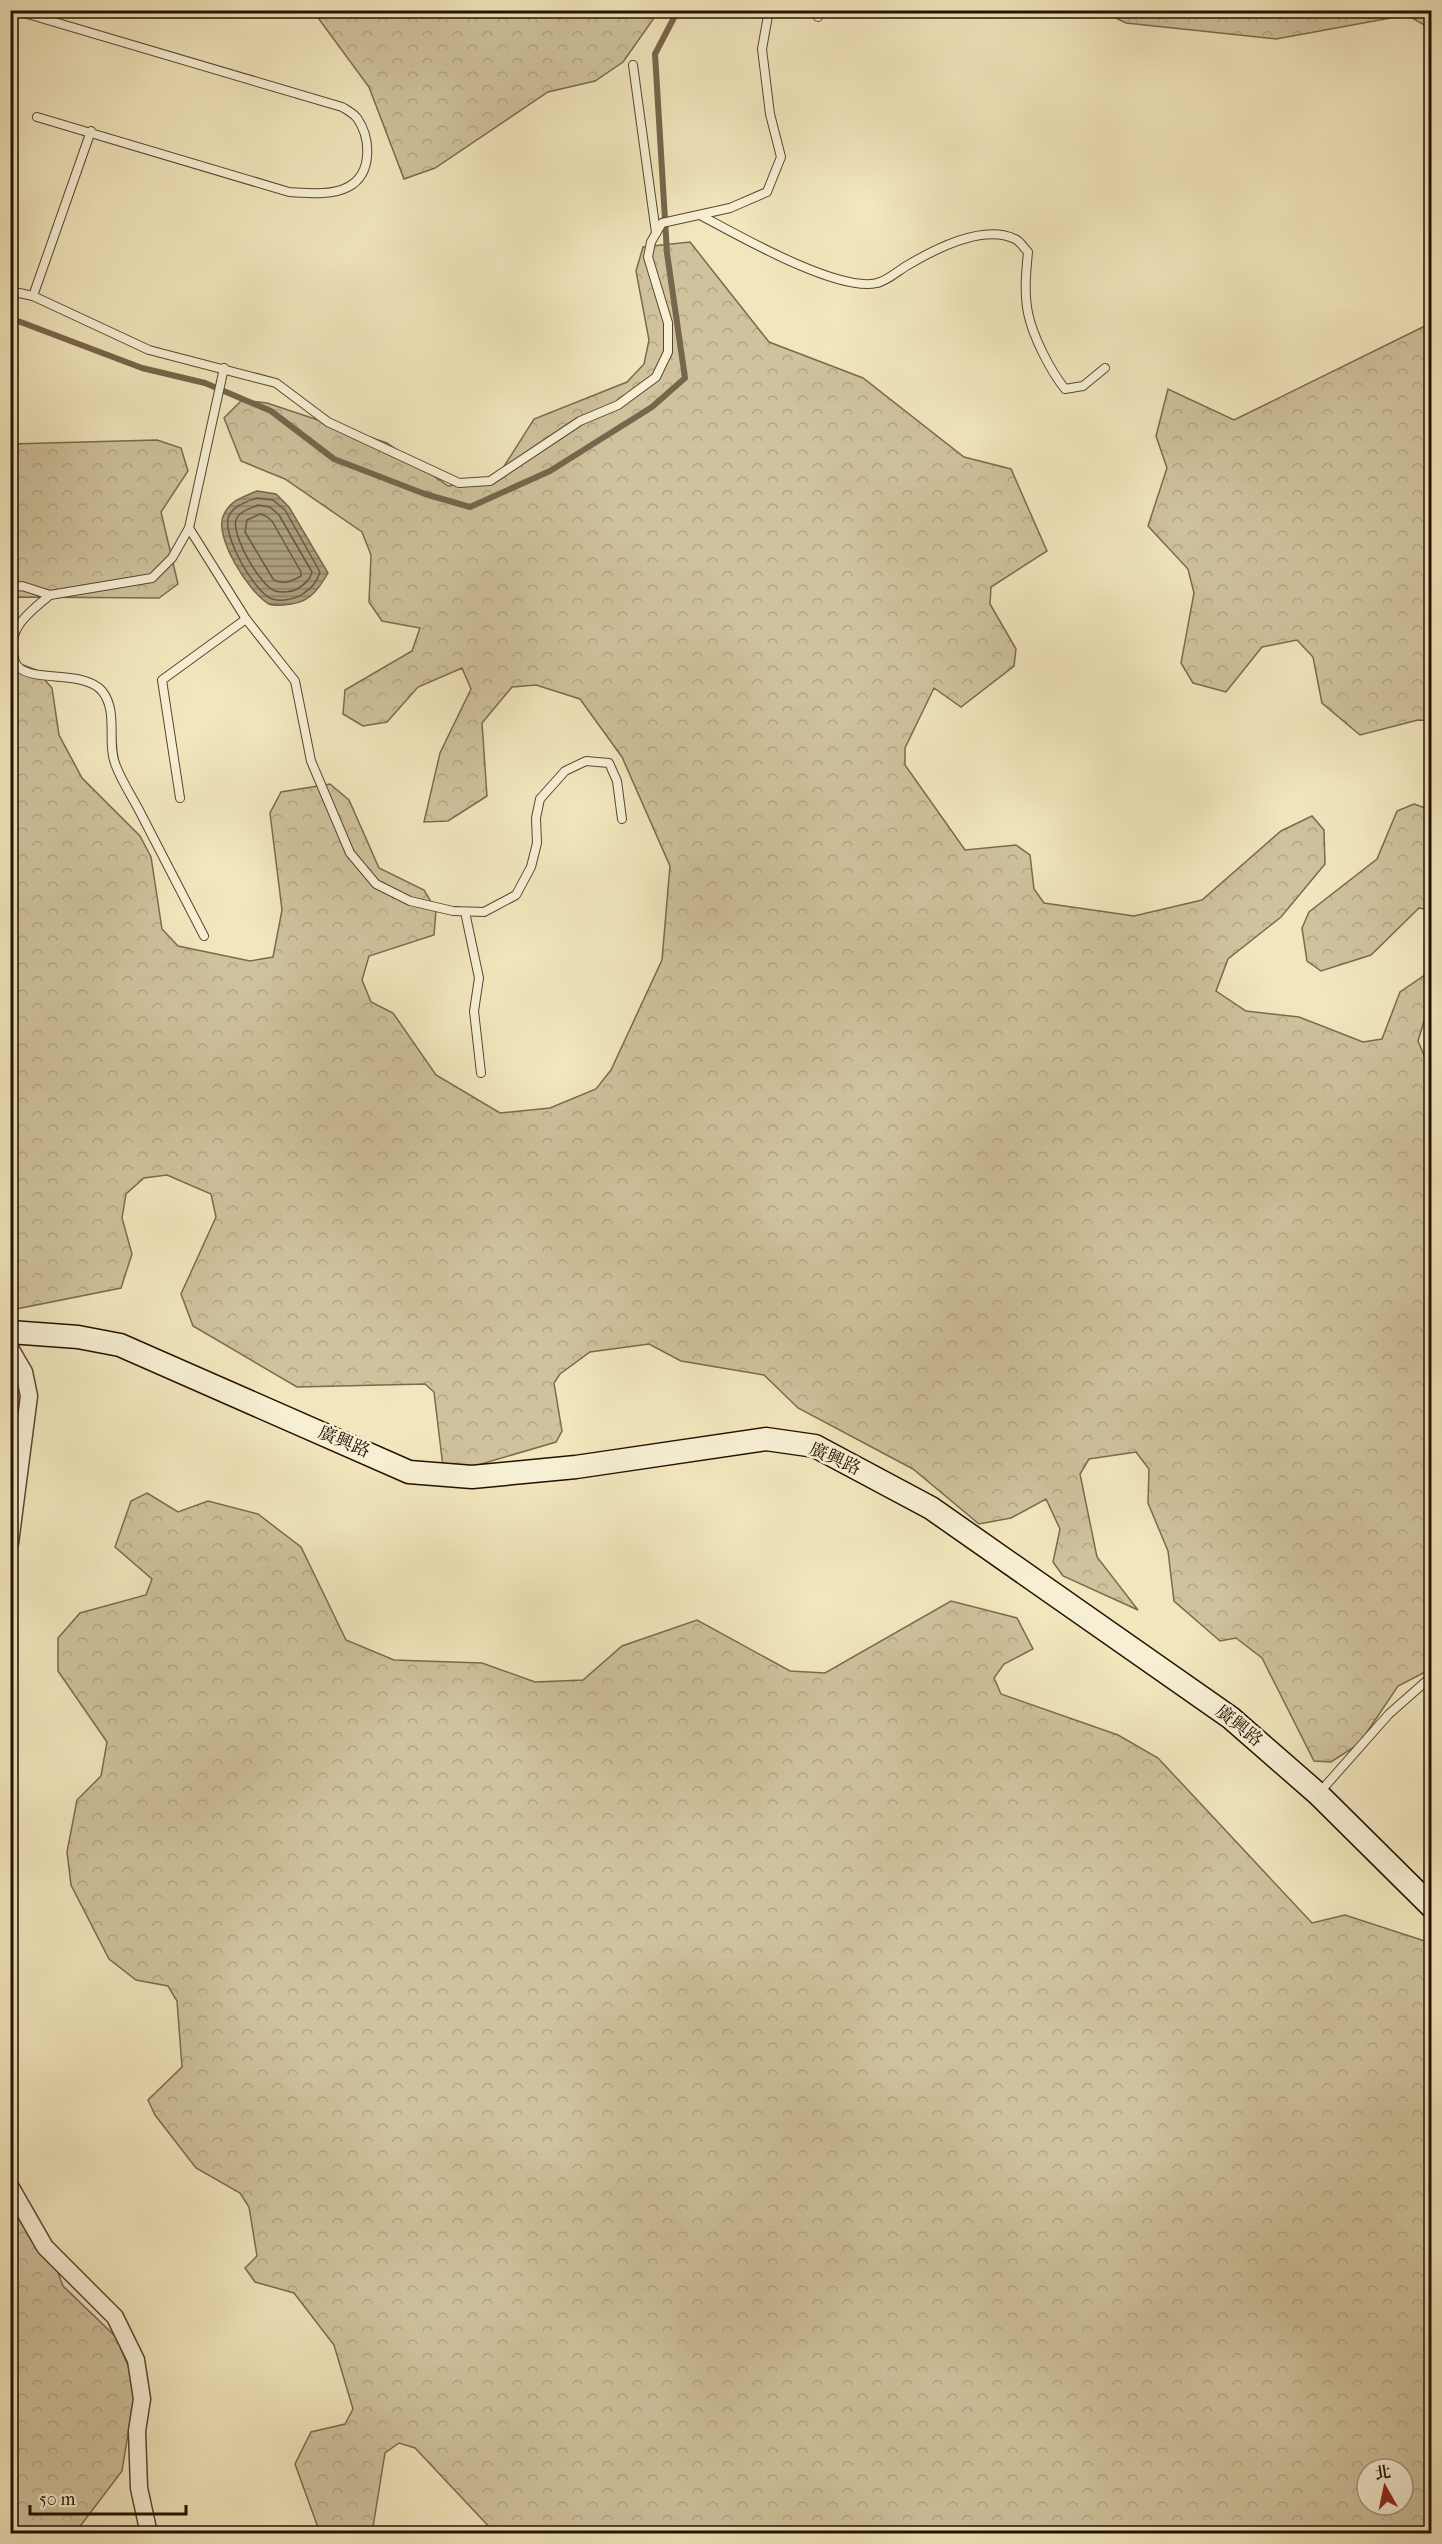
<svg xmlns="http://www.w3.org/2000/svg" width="1442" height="2544" font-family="'IM FELL French Canon','Noto Serif TC',serif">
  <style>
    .forest { fill: url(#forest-crowns); stroke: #7a6a4e; stroke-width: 1.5; fill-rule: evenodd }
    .water { fill: url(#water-rules); stroke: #76664b; stroke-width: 1.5 }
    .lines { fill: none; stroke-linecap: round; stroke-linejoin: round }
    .shore { stroke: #68583e; stroke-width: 1.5 }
    .stream { stroke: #76664b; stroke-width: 6 }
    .lane-casing { stroke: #58462f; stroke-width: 10 }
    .street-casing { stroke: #58462f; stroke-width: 19 }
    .secondary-casing { stroke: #241100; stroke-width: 25 }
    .lane { stroke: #f7efd4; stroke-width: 8 }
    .street { stroke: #f7efd4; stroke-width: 16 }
    .secondary { stroke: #f7efd4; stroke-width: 22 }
    .labels { text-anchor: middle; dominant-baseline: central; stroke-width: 5; stroke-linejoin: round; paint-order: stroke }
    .street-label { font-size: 18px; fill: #241100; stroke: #f7efd4 }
  </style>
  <defs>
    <pattern id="forest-crowns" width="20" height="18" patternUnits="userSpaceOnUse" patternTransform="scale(1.5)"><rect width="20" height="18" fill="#cfc29d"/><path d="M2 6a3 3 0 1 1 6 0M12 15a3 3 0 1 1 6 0" fill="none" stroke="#b2a685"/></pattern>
    <pattern id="water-rules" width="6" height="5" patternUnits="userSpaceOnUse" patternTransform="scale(1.5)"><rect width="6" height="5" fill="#ac9e7d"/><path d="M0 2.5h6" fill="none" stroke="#8c7f64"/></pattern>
  </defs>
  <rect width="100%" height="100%" fill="#f2e6bd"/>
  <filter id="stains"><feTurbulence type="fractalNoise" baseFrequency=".00333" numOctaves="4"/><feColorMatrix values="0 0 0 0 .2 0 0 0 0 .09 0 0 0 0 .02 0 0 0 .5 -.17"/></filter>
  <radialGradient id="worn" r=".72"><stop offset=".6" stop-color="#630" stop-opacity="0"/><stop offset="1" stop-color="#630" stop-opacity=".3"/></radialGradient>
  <g class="forest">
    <path d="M313,11H659L623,62L595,81L548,92L435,168L404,179L369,87Z"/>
    <path d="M1102,11H1431V33L1428,27L1407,15L1276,39L1126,23Z"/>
    <path d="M690,242L769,342L863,378L964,457L1011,469L1047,551L991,587L990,604L1016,649L1014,666L961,707L934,688L905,748V765L965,850L1016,845L1030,855L1034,889L1044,903L1134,916L1202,900L1281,831L1312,816L1324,830L1325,864L1281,917L1228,959L1216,991L1246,1011L1299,1017L1363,1042L1382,1039L1400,992L1431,971V1005L1428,1008L1418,1041L1432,1074L1431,1669L1398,1686L1359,1744L1331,1762L1314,1761L1262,1658L1236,1638L1220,1641L1174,1601L1168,1551L1148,1503L1149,1469L1136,1452L1089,1459L1080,1474L1097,1557L1138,1610L1063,1576L1053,1562L1060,1529L1046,1499L1011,1518L979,1524L913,1469L798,1408L764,1375L681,1361L649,1344L590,1352L560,1374L554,1383L562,1431L556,1442L454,1472L443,1467L434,1392L425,1384L297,1387L193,1326L181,1294L216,1217L211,1194L167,1175L144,1178L126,1194L122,1218L132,1254L121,1288L11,1310L10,660L36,670L52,688L59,735L82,778L140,836L151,857L162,929L178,946L250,961L273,957L282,910L270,813L281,792L330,784L349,800L379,868L424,890L436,910L434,935L369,956L362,980L371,1002L393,1013L436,1075L500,1113L550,1108L596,1089L611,1070L662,960L670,866L622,757L580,699L536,685L512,687L482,723L487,796L448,821L424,822L440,753L471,689L462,668L418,687L387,722L363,726L343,714L345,690L412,651L420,628L382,621L369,602L371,555L362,532L285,479L241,461L224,418L242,400L267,403L387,443L448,486L496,479L534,419L627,382L644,364L649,340L636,271L643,247Z"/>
    <path d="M1431,323V721L1418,720L1360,735L1322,703L1313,657L1297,640L1262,647L1226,692L1193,683L1181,663L1194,593L1188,569L1148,526L1167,468L1156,436L1168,389L1234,420Z"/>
    <path d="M157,440L181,448L188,471L161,512L178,584L159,598L15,597L11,609V444Z"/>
    <path d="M1414,804L1431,810V910L1419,908L1371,955L1321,971L1307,961L1302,928L1309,912L1377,859L1397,811Z"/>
    <path d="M147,1493L178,1512L208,1501L258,1514L301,1547L346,1640L394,1660L482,1663L535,1682L583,1680L622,1646L697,1620L790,1671L825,1673L951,1601L1017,1618L1033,1649L1004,1664L994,1678L1001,1694L1118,1735L1158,1758L1312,1923L1345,1915L1431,1943V2533H495L415,2448L399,2443L385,2453L372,2533H320L295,2464L311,2432L345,2424L353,2409L334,2345L294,2293L255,2282L245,2268L257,2256L249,2207L240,2193L196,2168L155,2115L148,2100L182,2067L177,2001L168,1986L136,1980L109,1959L71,1885L67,1852L77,1800L101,1776L107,1742L58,1671V1638L80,1613L146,1595L152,1579L115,1547L131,1501ZM1367,2469H1403V2505H1367Z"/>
    <path d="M10,2176L38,2220L63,2286L116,2337L136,2384L122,2471L75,2533H11Z"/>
  </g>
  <path class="water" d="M257,491L276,494L289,507L328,573C316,594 307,604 283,605C278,605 273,606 269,604C250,594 212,535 224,514C231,500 243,497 257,491Z"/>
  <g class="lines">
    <g class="shore">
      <path d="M257,498L273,500L285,510L320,572C317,582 312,588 304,593C296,599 282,602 272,599C254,592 224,538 228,519C231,506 246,502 257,498Z"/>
      <path d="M258,505L270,507L279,515L312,572C310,580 305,584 297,589C292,592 281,593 275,591C261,587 231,535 236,520C239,511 250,509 258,505Z"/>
      <path d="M260,514L266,516L272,521L301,572V576C292,581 283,586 273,579L245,532L247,520Z"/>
    </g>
    <path class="stream" d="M10,318L142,368L205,383L271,411L334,459L425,494L470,507L550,471L652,407L685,378L667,253L655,54L678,10"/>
    <defs>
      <g id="lane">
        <path d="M14,10L342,107C347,110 353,113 357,118C371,138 373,174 348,187C331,196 308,193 289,192L37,117"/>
        <path d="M818,10V17"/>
        <path d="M633,65L656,233"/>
        <path d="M700,215C736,234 838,293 877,283C887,281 899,270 908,265C935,249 984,224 1015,239C1020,241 1024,248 1028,252C1026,272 1024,293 1028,313C1033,337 1050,370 1065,389L1083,386L1105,368"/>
        <path d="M10,291L33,296L149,350L276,383L328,422L459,483L490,481L580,421L618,405L656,377L668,352V323L648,257L651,242L662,223L730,208L767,192L781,157L770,114L762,49L769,10"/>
        <path d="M33,296L91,131"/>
        <path d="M189,528L246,619L295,681L311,761L350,853L376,884L410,901L453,911L484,912L516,895L531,867L537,843L536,818L540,799L565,771L586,761L609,763L617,781L622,819"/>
        <path d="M10,588L22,586L50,595L152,578L172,558L189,528L224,368"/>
        <path d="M50,595C28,613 4,630 15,662C24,685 83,668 102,691C119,712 106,743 116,766C122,782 133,798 141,814C162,855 183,895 204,936"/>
        <path d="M180,798L162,680L246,619"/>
        <path d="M465,912L479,978L474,1011L481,1073"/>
        <path d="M1319,1793L1389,1714L1432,1676"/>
      </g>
      <g id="street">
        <path d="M10,1348L24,1372L29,1396L10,1543"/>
        <path d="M10,2186L45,2247L115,2317L136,2360L142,2399L137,2431L139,2488L149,2534"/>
      </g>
      <path id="secondary" d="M10,1332L78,1337L120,1345L409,1472L472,1477L576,1467L766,1439L815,1446L931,1508L1231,1718L1318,1794L1432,1907"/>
    </defs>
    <use href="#lane" class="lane-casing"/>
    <use href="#street" class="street-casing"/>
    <use href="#secondary" class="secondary-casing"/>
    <use href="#lane" class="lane"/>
    <use href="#street" class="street"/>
    <use href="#secondary" class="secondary"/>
  </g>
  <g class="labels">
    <g class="street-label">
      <text transform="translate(344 1442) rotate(23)">廣興路</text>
      <text transform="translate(835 1459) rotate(24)">廣興路</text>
      <text transform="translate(1239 1726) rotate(39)">廣興路</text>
    </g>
  </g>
  <rect width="1442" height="2544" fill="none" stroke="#f2e6bd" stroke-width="36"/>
  <rect x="12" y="12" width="1418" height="2520" fill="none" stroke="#241100" stroke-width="3"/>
  <rect x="18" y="18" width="1406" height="2508" fill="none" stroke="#241100" stroke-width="1.5"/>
  <g transform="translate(1385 2487) rotate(351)"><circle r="28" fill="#f7efd4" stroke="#a3967f" stroke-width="1.5"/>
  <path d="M0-4.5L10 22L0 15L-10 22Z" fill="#8f2418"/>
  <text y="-9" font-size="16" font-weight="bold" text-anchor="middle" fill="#241100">北</text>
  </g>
  <path d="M30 2505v9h156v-9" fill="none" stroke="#241100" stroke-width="3"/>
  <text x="39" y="2505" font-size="18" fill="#241100" stroke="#f7efd4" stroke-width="4.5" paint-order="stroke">50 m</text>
  <rect width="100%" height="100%" filter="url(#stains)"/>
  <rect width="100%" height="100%" fill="url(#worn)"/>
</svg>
